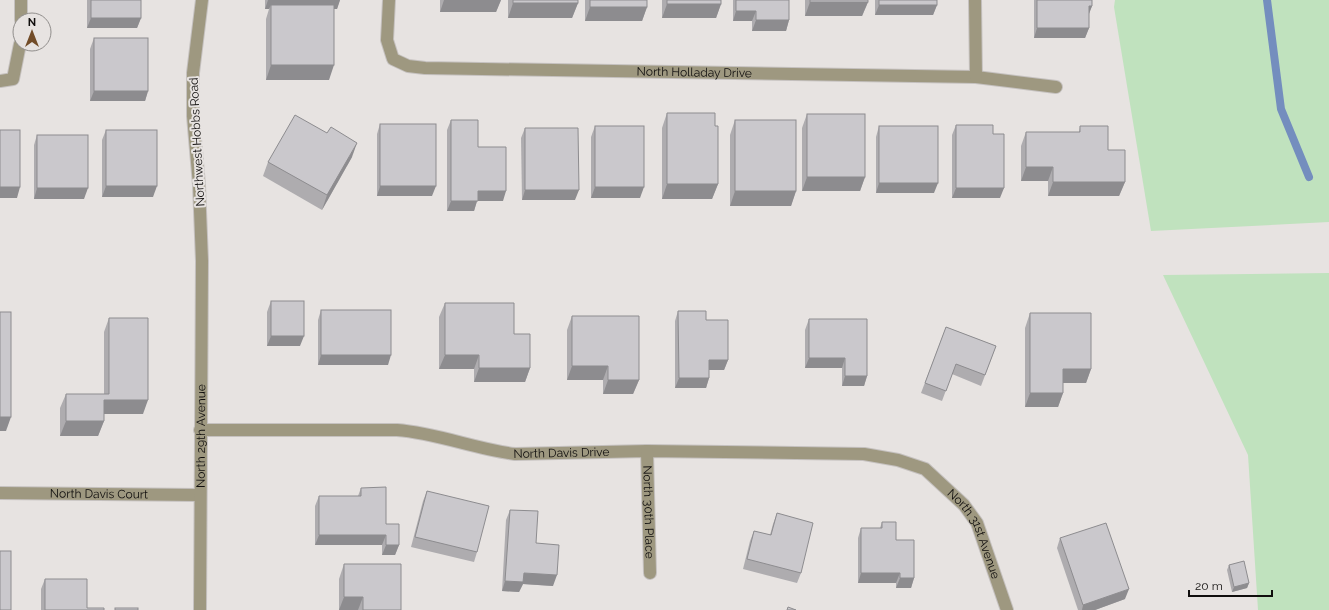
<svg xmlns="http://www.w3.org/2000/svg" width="1329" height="610" font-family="Raleway,sans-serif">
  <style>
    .green { fill: #c0e2be }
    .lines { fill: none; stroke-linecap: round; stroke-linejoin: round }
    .stream { stroke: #748ebe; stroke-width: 8 }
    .street-casing { stroke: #c5c1bf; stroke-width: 14 }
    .street { stroke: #9e9880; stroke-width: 12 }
    .wall { fill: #aeacaf }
    .shaded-wall { fill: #8d8c8f }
    .building { fill: #cac8cc; stroke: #8d8c8f }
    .labels { text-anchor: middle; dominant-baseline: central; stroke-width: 4; stroke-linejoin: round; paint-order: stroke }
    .street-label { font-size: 12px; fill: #100e0d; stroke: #e7e3e1 }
  </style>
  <rect width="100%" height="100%" fill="#e7e3e1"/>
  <g class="green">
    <path d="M1115,0H1329V222L1151,231L1114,7Z"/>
    <path d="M1329,273V610H1258L1248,455L1163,275Z"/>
  </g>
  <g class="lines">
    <path class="stream" d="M1267,0L1281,109L1309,177"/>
    <defs>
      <g id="street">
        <path id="s1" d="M389,0L387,40L393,59L408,66L425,68L976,77L1056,87"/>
        <path d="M975,0L976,77"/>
        <path d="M21,20V0"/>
        <path d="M0,81L13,79L20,44"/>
        <path id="s2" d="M200,430H397C437,433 475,449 515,454L647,451L864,454L898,460L925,469L964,505L977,523L1007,610"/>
        <path id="s3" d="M647,451L650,573"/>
        <path id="s4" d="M0,493L199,495"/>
        <path id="s5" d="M200,610L202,261L199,185L193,116V73L202,0"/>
      </g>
    </defs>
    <use href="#street" class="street-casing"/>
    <use href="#street" class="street"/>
  </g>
  <g class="wall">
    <path d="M87,0H141V18L137,28H87Z"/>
    <path d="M265,0H340L337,9H334L329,80H266V19L269,9H265Z"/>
    <path d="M440,0H501L496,12H440Z"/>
    <path d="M508,0H578V3L572,18H508Z"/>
    <path d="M585,0H647V7L642,21H585Z"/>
    <path d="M662,0H721V4L716,18H662Z"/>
    <path d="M733,0H789V20L786,31H752V21H733Z"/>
    <path d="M805,0H868V2L862,16H805Z"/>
    <path d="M875,0H937V5L933,15H875Z"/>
    <path d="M1034,0H1092V6L1089,14V28L1085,38H1034Z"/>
    <path d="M94,38L148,91L145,101H90V49Z"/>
    <path d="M667,113L715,126L718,184L712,199H662V128Z"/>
    <path d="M807,114L865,177L860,191H802V128Z"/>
    <path d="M451,120L478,147L503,201H477L474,211H447V130Z"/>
    <path d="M735,120L796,191L791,206H730V135Z"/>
    <path d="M380,124L432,196H377V134Z"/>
    <path d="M956,125L993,134L1000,198H952V135Z"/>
    <path d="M595,126L640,198H591V137Z"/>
    <path d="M879,126L934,193H876V137Z"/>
    <path d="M1080,126L1108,150L1125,182L1119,196H1048V181H1021V146L1026,132H1079Z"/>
    <path d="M525,128L575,200H522L521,138Z"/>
    <path d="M106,130L153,197H102V140Z"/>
    <path d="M37,135L84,199H34V145Z"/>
    <path d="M352,157L322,210L263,176L268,162Z"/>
    <path d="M271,301L300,346H267V312Z"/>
    <path d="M445,303L514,334L530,368L525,382H474V369H439V317Z"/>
    <path d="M321,310L388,365H318V320Z"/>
    <path d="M678,311L706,320L728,360L724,370H709V378L706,388H675V321Z"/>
    <path d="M1030,313L1091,369L1086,383H1063V393L1058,407H1025V328Z"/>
    <path d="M572,316L639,380L633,394H603V380H567V330Z"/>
    <path d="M109,318L143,414H104V421L98,436H60V408L66,394H104V332Z"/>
    <path d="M809,319L867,376L864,386H842V368H805V330Z"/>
    <path d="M946,327L996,346L981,386L952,374L942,401L921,393Z"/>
    <path d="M361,488L399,545L395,555H382V545H315V506L319,496H358Z"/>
    <path d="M427,491L477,552L474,562L411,547L423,501Z"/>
    <path d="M510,510L536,543L553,586L523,584L519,592L502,591L506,520Z"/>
    <path d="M777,513L801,573L797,583L743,569L750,541L754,531L770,535L773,524Z"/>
    <path d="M882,522L896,540L914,578L911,588H896V583H858V538L861,528H880Z"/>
    <path d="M1060,538L1125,599L1095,610H1078L1057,548Z"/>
    <path d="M344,564L401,610H339V579Z"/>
    <path d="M1229,565L1249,583L1247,588L1232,592L1227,570Z"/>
    <path d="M45,579L87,608L104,610H41V589Z"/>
  </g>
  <g class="shaded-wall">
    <path d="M268,0H340L337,9H271V5L269,9H265Z"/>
    <path d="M444,0H501L496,12H440Z"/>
    <path d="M810,2H868L862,16H805Z"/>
    <path d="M513,3H578L572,18H508Z"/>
    <path d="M667,4H721L716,18H662Z"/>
    <path d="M879,5H937L933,15H875Z"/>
    <path d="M1089,6H1092L1088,16Z"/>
    <path d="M590,7H647L642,21H585Z"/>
    <path d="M736,11H756L752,21H733Z"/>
    <path d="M91,18H141L137,28H87Z"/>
    <path d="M756,20H789L786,31H752Z"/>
    <path d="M1037,28H1089L1085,38H1034Z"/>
    <path d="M271,65H334L329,80H266Z"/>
    <path d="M94,91H148L145,101H90Z"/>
    <path d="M357,143L352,157L322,210L327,195Z"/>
    <path d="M1026,167H1053L1048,181H1021Z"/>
    <path d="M807,177H865L860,191H802Z"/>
    <path d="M1053,182H1125L1119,196H1048Z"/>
    <path d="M879,183H938L934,193H876Z"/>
    <path d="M667,184H718L712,199H662Z"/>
    <path d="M106,186H157L153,197H102Z"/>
    <path d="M380,186H436L432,196H377Z"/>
    <path d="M0,187H20L17,198H0Z"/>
    <path d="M595,187H644L640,198H591Z"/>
    <path d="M37,188H88L84,199H34Z"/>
    <path d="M956,188H1004L1000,198H952Z"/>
    <path d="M525,190H579L575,200H522Z"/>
    <path d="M478,191H506L503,201H477L474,211H447L451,201Z"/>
    <path d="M735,191H796L791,206H730Z"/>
    <path d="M271,336H304L300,346H267Z"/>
    <path d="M321,355H391L388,365H318Z"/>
    <path d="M445,355H479L474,369H439Z"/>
    <path d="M809,358H845L842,368H805Z"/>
    <path d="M709,360H728L724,370H706Z"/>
    <path d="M572,366H608L603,380H567Z"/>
    <path d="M479,368H530L525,382H474Z"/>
    <path d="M1063,369H1091L1086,383H1058Z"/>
    <path d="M845,376H867L864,386H842Z"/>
    <path d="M679,378H709L706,388H675Z"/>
    <path d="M608,380H639L633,394H603Z"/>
    <path d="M1030,393H1063L1058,407H1025Z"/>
    <path d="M104,400H148L143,414H98Z"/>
    <path d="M0,417H11L6,431H0Z"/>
    <path d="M66,421H104L98,436H60Z"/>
    <path d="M319,535H386L382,545H315Z"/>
    <path d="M386,545H399L395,555H382Z"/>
    <path d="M524,573L557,575L553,586L523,584L519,592L502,591L505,581Z"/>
    <path d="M861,573H900L896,583H858Z"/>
    <path d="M900,578H914L911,588H896Z"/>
    <path d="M1249,583L1247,588L1232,592L1234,587Z"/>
    <path d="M1129,589L1125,599L1095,610H1082L1083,605Z"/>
    <path d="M344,597H363L358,610H339Z"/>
  </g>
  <g class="building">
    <rect x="91" y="0" width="50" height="18"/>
    <rect x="513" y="0" width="65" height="3"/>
    <rect x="590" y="0" width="57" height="7"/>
    <rect x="667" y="0" width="54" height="4"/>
    <path d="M736,0H789V20H756V11H736Z"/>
    <rect x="810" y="0" width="58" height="2"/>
    <rect x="879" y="0" width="58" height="5"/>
    <path d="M1037,0H1092V6H1089V28H1037Z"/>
    <rect x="271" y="5" width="63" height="60"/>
    <rect x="94" y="38" width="54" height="53"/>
    <path d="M667,113H715V126H718V184H667Z"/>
    <rect x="807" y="114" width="58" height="63"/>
    <path d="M295,115L327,133L331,127L357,143L327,195L268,162Z"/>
    <path d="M451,120H478V147H506V191H478V201H451Z"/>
    <rect x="735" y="120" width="61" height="71"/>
    <rect x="380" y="124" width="56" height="62"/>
    <path d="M956,125H993V134H1004V188H956Z"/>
    <rect x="595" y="126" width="49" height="61"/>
    <rect x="879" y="126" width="59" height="57"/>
    <path d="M1080,126H1108V150H1125V182H1053V167H1026V132H1080Z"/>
    <path d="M525,128H578L579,190H525Z"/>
    <rect x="0" y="130" width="20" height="57"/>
    <rect x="106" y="130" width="51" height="56"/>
    <rect x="37" y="135" width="51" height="53"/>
    <rect x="271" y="301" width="33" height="35"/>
    <path d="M445,303H514V334H530V368H479V355H445Z"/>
    <rect x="321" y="310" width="70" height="45"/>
    <path d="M678,311H706V320H728V360H709V378H679Z"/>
    <rect x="0" y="312" width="11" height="105"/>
    <path d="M1030,313H1091V369H1063V393H1030Z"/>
    <path d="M572,316H639V380H608V366H572Z"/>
    <path d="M109,318H148V400H104V421H66V394H109Z"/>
    <path d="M809,319H867V376H845V358H809Z"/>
    <path d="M946,327L996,346L985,375L956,364L946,391L925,383Z"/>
    <path d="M386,487V524H399V545H386V535H319V496H361V488Z"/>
    <path d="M427,491L489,506L477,552L415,537Z"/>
    <path d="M510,510L538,511L536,543L559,545L557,575L524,573L523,582L505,581Z"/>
    <path d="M777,513L813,523L801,573L747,559L754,531L771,535Z"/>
    <path d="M882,522H896V540H914V578H900V573H861V528H882Z"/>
    <path d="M1106,523L1129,589L1083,605L1060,538Z"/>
    <rect x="0" y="551" width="11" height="59"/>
    <path d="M1244,561L1249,583L1234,587L1229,565Z"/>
    <path d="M344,564H401V610H363V597H344Z"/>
    <path d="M45,579H87V608H104V610H45Z"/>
    <path d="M788,607L796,610H787Z"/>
    <rect x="115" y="608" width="23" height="2"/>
  </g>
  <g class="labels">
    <g class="street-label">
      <text stroke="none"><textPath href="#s1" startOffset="363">North Holladay Drive</textPath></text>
      <text transform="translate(197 142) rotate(-93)">Northwest Hobbs Road</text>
      <text stroke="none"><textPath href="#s5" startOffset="174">North 29th Avenue</textPath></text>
      <text stroke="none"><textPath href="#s2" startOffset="364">North Davis Drive</textPath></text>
      <text stroke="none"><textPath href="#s4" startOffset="99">North Davis Court</textPath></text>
      <text stroke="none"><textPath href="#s3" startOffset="61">North 30th Place</textPath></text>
      <text stroke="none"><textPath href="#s2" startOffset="813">North 31st Avenue</textPath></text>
    </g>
  </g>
  <g transform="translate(32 32)"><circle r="19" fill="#e7e3e1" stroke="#918e8c"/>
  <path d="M0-3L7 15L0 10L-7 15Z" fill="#724c28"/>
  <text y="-6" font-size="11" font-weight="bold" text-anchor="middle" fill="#100e0d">N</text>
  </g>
  <path d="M1189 590v6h83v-6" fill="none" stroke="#100e0d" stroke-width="2"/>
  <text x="1195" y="590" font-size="12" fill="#100e0d" stroke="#e7e3e1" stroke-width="3" paint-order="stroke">20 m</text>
</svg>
